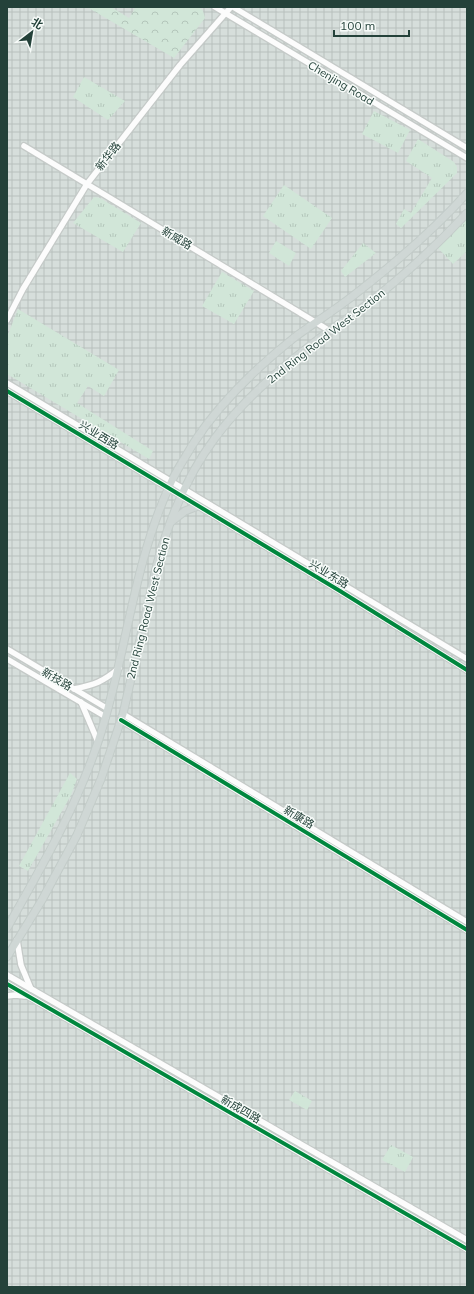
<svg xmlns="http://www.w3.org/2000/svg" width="474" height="1294" font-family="Mulish,'Noto Sans SC',sans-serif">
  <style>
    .industrial { fill: url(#industrial-grid) }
    .grass { fill: url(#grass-tufts) }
    .forest { fill: url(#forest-crowns) }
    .park { fill: #d1e6d8 }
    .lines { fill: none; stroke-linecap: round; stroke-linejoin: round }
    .tertiary-casing { stroke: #c5cac8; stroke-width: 8 }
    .primary-casing { stroke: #c3ccc9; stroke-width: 9 }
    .tertiary { stroke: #fcfcfc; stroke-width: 5.5 }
    .primary { stroke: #cfd7d5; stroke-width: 7 }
    .cycleway-casing { stroke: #f7fbf9; stroke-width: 6 }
    .cycleway { stroke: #00873e; stroke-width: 4 }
    .labels { text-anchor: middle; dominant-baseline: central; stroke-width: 3; stroke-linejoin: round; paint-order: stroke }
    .street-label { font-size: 11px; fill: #24423a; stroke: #f7fbf9 }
  </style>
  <defs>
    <pattern id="industrial-grid" width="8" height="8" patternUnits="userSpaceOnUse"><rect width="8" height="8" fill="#d6dedb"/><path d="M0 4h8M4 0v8" fill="none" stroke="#b8c0bd"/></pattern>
    <pattern id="grass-tufts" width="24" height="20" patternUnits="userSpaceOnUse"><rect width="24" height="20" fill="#d1e6d8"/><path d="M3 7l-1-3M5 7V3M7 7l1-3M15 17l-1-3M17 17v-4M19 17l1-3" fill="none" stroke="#b3c6ba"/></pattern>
    <pattern id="forest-crowns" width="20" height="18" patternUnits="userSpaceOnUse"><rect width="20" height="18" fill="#d1e6d8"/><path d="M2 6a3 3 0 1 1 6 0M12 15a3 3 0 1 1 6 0" fill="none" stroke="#b3c6ba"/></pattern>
  </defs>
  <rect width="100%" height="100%" fill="#e8edeb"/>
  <rect class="industrial" x="7" y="7" width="460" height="1280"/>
  <g class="grass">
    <path d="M84,77L125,101L108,120L73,97Z"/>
    <path d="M374,111L410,130L398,153L362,134Z"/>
    <path d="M418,139L454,162L457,167V173L401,228L396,224L404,209L411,213L432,178L406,161Z"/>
    <path d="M284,185L332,218L311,249L263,216Z"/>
    <path d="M94,197L100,198L141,223L123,252L73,223Z"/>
    <path d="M467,218V251L453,264L438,248Z"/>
    <path d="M363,243L376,253L345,277L341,271Z"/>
    <path d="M222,272L254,291L234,324L202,306Z"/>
    <path d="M18,309L119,370L104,396L88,386L77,403L153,451L149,459L7,374V337Z"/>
    <path d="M70,773L77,779L71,795L28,871L19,866Z"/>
    <path d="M295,1091L312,1101L307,1110L289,1100Z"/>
    <path d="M391,1145L413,1157L405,1172L382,1160Z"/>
  </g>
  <path class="forest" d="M87,7H111L129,18L136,7H199L203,11L205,18L174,58Z"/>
  <path class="park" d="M276,241L296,253L289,266L269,253Z"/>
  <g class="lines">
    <defs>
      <g id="tertiary">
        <path d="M215,7L467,158"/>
        <path d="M233,7L467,148"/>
        <path d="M24,146L330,331"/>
        <path d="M7,320L23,289L87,184L180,65L231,7"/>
        <path d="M7,383L467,659"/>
        <path d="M7,391L340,591L467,670"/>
        <path d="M7,649L108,709"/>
        <path d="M7,659L106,717"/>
        <path d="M74,689C94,685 103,682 119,668"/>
        <path d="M81,702L98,742"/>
        <path d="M123,714L467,922"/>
        <path d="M121,720L467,930"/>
        <path d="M17,940L21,965L31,989"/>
        <path d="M7,975L467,1240"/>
        <path d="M7,984L467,1249"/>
        <path d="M7,996L15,995L25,996"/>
      </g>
      <g id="primary">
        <path d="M171,522L185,511L198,506"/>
        <path d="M7,928C41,868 76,808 98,742C126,659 132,568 169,487C175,472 185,458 193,444C220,402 256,368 295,337C314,323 335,310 354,295C394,264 433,231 467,193"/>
        <path d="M7,957L42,900L77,835L101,779L123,714L157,564C169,520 187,475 215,438C246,396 288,362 329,331C343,321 358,312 371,301C406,274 437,245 467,213"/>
      </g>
    </defs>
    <use href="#tertiary" class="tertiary-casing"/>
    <use href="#primary" class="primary-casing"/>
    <use href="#tertiary" class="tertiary"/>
    <use href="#primary" class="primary"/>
    <defs>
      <g id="cycleway">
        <path d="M7,391L340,591L467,670"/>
        <path d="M121,720L467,930"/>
        <path d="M7,984L467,1249"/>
      </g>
    </defs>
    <use href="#cycleway" class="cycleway-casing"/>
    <use href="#cycleway" class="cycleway"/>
  </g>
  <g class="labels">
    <g class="street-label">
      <text transform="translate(341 83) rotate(31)">Chenjing Road</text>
      <text transform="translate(108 156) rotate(-52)">新华路</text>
      <text transform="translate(177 238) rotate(31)">新威路</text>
      <text transform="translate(326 336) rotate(-38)">2nd Ring Road West Section</text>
      <text transform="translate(99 435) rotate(31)">兴业西路</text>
      <text transform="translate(329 574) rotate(31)">兴业东路</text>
      <text transform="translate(148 608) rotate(-76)">2nd Ring Road West Section</text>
      <text transform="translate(57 679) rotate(31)">新技路</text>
      <text transform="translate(299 817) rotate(31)">新康路</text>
      <text transform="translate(241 1109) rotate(30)">新成四路</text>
    </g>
  </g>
  <rect width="474" height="1294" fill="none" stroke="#24423a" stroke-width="16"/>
  <g transform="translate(32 32) rotate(31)" stroke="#f7fbf9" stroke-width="3" paint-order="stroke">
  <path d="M0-3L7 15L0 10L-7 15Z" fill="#24423a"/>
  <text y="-6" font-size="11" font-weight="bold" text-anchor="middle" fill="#24423a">北</text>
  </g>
  <path d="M334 30v6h75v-6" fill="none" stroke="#24423a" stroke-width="2"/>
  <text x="340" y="30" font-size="12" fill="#24423a" stroke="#f7fbf9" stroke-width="3" paint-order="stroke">100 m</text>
</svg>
